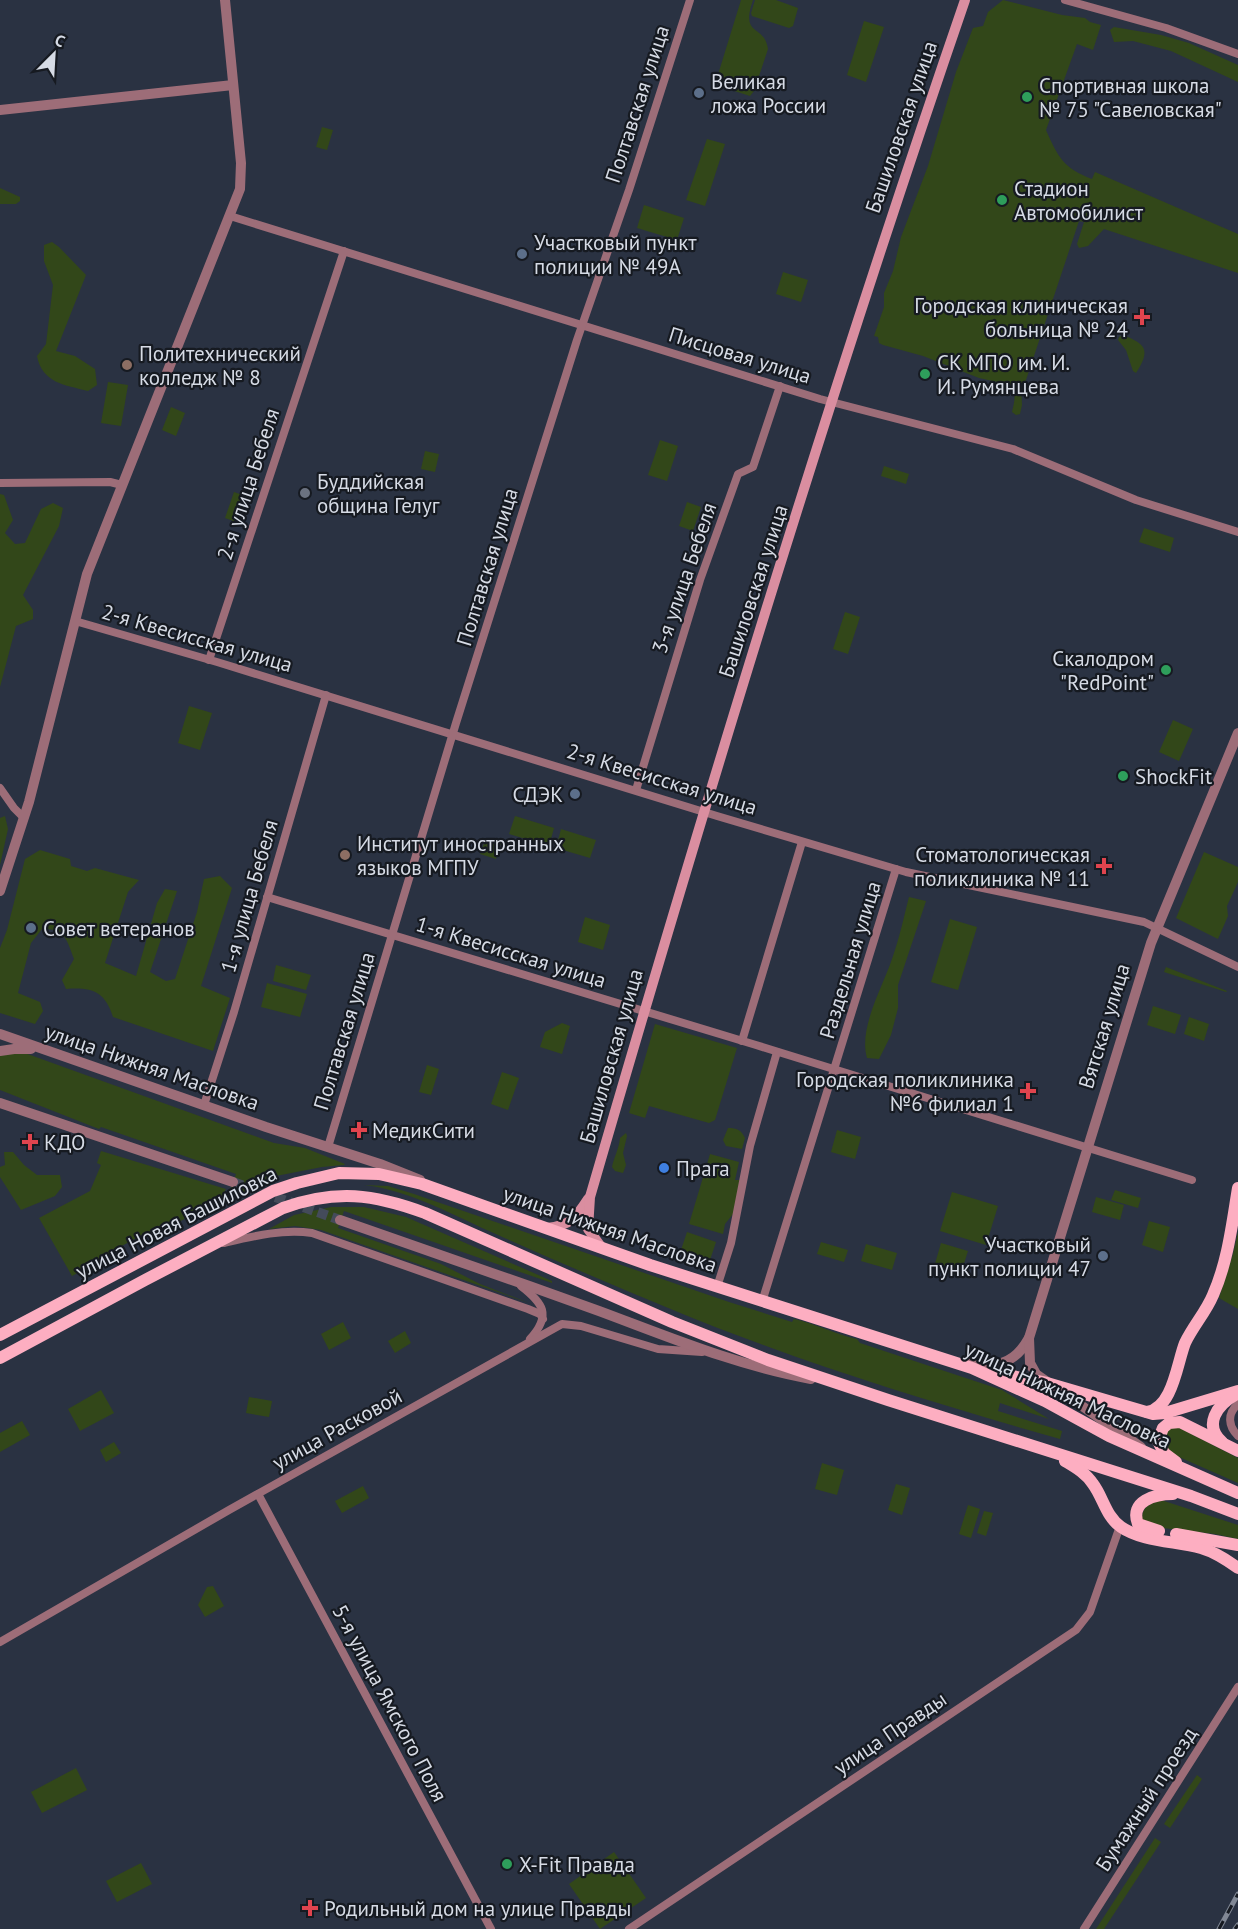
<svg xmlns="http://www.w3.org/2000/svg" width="1238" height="1929" font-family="'PT Sans',sans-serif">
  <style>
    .green { fill: #324719 }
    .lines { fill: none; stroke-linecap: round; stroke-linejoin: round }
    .tertiary-tunnel { stroke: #444b5a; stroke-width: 10; stroke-dasharray: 10 5; stroke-linecap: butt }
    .minor { stroke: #9d6d78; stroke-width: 8 }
    .tertiary { stroke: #9d6d78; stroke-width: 10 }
    .secondary { stroke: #da8ea0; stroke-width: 10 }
    .primary { stroke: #fdaec1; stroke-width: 12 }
    .rail-casing { stroke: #818895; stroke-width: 5 }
    .rail { stroke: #161a21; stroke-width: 3; stroke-dasharray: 9; stroke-linecap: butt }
    .service-dot { fill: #5c6f8a; stroke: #161a21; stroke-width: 2 }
    .leisure-dot { fill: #2e9e5b; stroke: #161a21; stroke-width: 2 }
    .health-dot { fill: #e0444e; stroke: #161a21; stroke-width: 2 }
    .education-dot { fill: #8d6e63; stroke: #161a21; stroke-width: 2 }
    .worship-dot { fill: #6b7280; stroke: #161a21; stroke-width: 2 }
    .shop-dot { fill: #3f7fe0; stroke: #161a21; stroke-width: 2 }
    .labels { text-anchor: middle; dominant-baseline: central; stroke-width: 4.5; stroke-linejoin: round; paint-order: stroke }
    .poi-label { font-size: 21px; fill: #d6dbe5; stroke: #161a21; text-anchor: start }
    .street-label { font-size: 21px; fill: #d6dbe5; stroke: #161a21 }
  </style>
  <rect width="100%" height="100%" fill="#2a3242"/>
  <g class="green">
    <path d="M741,0H753C740,38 764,23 768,49L754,91L750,96L719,86L716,81Z"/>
    <path d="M755,0H776L798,8L793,26L789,28L752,16L751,13Z"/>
    <path d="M1003,0L1062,15L1085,18L1090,22L1101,25L1093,50L1077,44L1046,130C1058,157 1063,168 1092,179L1095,172L1238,234V273L1104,229L1088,246L1079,248L1077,244L1084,222L1079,221L1025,383H1021L1022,405L1020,414L1016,415L1012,412C1014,403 1017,394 1011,385L979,378L923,356L883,345L879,343L878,337L874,336L884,307V293L893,271L901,237L928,166L956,72L973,28L983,26L988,12Z"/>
    <path d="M864,21L884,27L866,82L847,75Z"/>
    <path d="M1114,27L1161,35L1189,43L1238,65V82L1171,51L1133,41L1114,42L1110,30Z"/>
    <path d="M322,127L333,130L327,150L316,147Z"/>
    <path d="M707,139L725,144L705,206L686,200Z"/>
    <path d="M0,188L20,197V201L16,204H0Z"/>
    <path d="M644,205L684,218L677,240L637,228Z"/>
    <path d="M52,242L59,247L86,275L56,351L75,356L95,369L97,385L88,391C65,385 42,383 37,356L46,344L53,285L44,261V245Z"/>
    <path d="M783,272L808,280L801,302L776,294Z"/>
    <path d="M1123,335C1146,344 1151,350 1136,373L1133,371L1126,350L1118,340L1119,337Z"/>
    <path d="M108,382L128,385L121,426L101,423Z"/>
    <path d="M171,407L185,413L176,436L162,430Z"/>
    <path d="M660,440L678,446L667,481L648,475Z"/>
    <path d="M425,451L439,454L435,472L421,469Z"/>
    <path d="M884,466L909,474L906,484L881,476Z"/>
    <path d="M234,492L248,497L239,523L225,518Z"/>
    <path d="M0,494L4,495L13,520L5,533L15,544L25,543L41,509L53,503L63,508L59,526L23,595L33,610V619L16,626L0,687Z"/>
    <path d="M687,502L701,507L693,531L679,526Z"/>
    <path d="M1144,528L1174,538L1170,552L1139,542Z"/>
    <path d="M845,612L860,617L848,654L833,649Z"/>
    <path d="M189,706L212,713L200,750L178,743Z"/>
    <path d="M1173,720L1193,729L1179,761L1159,752Z"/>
    <path d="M5,816L8,829L0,865V818Z"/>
    <path d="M515,816L554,828L549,846L509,834Z"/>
    <path d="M561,829L596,840L590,858L556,848Z"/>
    <path d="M486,838L501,843L496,859L480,854Z"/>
    <path d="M40,850L70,859L71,866L87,871L95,868L139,880L128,892L105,963L136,976L157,903L165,889L177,891L150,972L166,981L175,979L197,912L204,879L220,876L232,888L201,986L230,998L213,1051L113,1017C105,991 91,987 66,989L62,980L74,959C67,940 65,928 42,929L31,943L18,993L40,1002L43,1011L35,1024L0,1013V948L7,930L25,859Z"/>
    <path d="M1204,852L1238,867V882L1227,906L1228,916L1218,939L1176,918Z"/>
    <path d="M909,897L926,901L898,985V1008L891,1035L879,1059L867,1058C858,1027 884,985 893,956C900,936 904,916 909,897Z"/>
    <path d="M585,917L610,925L603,950L578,942Z"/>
    <path d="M950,919L977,927L958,990L931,982Z"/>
    <path d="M276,965L311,975L306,990L273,981Z"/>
    <path d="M1166,967L1227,991L1226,992L1164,972Z"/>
    <path d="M267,983L307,994L300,1017L261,1007Z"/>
    <path d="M1153,1006L1181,1015L1175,1034L1147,1025Z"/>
    <path d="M1189,1017L1209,1024L1204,1041L1184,1034Z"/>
    <path d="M562,1023L570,1026L562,1054L540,1047L545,1032Z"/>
    <path d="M655,1024L737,1048L715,1120L709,1123L649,1106L645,1118L629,1113Z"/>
    <path d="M22,1052L274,1143L305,1148L345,1164L344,1165L322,1167L276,1176L237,1197L230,1190L236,1174L101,1127L99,1129L0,1090V1055Z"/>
    <path d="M427,1065L439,1069L431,1095L419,1092Z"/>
    <path d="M502,1072L519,1078L508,1110L491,1104Z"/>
    <path d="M728,1128C737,1128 741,1130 745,1138L742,1149L726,1146L723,1140Z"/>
    <path d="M837,1130L861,1137L855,1159L831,1152Z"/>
    <path d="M626,1133L627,1136L623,1153L626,1165L623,1173L615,1171L612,1167C614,1157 619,1149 620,1138Z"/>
    <path d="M101,1151L226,1189L220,1199L154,1236L142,1235L118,1248L115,1253L72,1276L39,1218L90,1191L101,1165L97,1163Z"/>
    <path d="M4,1152H13L24,1165L37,1175H60L62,1187L55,1196L21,1210L0,1177V1167L5,1165Z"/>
    <path d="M710,1154L739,1162L735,1180H741L733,1214L725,1224L723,1234L689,1224Z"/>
    <path d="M364,1185L388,1186L414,1194L729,1302L792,1322L794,1319C816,1324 835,1334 857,1339L860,1343L1002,1390L1049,1419L1000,1403L998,1411L1062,1431L1060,1439C929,1402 799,1362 673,1310C615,1286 556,1261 498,1235C454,1216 413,1191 364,1185Z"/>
    <path d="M1115,1190L1141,1198L1138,1208L1111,1200Z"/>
    <path d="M952,1192L998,1206L986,1245L940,1231Z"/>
    <path d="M1096,1197L1124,1205L1120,1220L1092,1212Z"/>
    <path d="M331,1207H364L406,1217L552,1281V1283L344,1211L338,1228L441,1264L480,1284L529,1303L321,1230L295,1226L269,1229L294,1215Z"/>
    <path d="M1149,1221L1170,1227L1163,1252L1142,1245Z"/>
    <path d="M687,1232L716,1242L710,1260L681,1250Z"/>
    <path d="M1238,1232V1309L1219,1298L1233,1254Z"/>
    <path d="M821,1242L848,1250L844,1262L817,1254Z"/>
    <path d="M941,1243L968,1251L960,1276L934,1267Z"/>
    <path d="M866,1244L897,1253L892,1270L861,1261Z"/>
    <path d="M343,1322L351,1338L329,1350L321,1334Z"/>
    <path d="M405,1331L411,1343L395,1353L388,1341Z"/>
    <path d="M101,1390L114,1413L80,1431L68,1409Z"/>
    <path d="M249,1397L272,1401L269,1417L246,1413Z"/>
    <path d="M22,1421L30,1435L0,1452V1433Z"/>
    <path d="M1176,1426L1238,1458V1483L1170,1453L1163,1445L1168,1429Z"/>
    <path d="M114,1442L121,1453L106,1462L100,1450Z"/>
    <path d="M822,1463L844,1470L837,1495L815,1489Z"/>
    <path d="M896,1484L910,1488L902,1515L888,1510Z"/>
    <path d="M363,1486L369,1498L342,1513L335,1501Z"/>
    <path d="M1161,1500L1238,1525V1539L1215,1534L1154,1527L1142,1520C1142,1506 1150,1504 1161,1500Z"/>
    <path d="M968,1505L980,1509L971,1538L959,1534Z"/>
    <path d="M984,1511L993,1513L986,1536L977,1533Z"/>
    <path d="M213,1586L224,1606L205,1617L198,1605L207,1587Z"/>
    <path d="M76,1768L87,1790L42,1813L31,1792Z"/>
    <path d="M1197,1775L1202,1779L1170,1828L1164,1824Z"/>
    <path d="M1155,1838L1161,1842L1104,1929H1096Z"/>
    <path d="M614,1852L646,1898L600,1929L569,1884Z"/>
    <path d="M141,1863L152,1884L117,1902L106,1881Z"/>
  </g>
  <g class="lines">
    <path class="tertiary-tunnel" d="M233,1182L340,1220"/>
    <g class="minor">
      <path d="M1065,0L1166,28L1238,54"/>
      <path d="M230,216L820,399L1013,449L1136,500L1238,532"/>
      <path d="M0,483L110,482L122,485"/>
      <path d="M75,621L217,662L717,816L906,872L1144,922L1238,967"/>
      <path d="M209,660L344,251"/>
      <path d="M0,788L14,808L24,818"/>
      <path d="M636,790L700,580L738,474L753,467L780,386"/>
      <path d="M267,897L756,1045L1192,1180"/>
      <path d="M742,1041L802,842"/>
      <path d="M204,1105L234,1012L326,695"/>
      <path d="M328,1147L456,723L577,340L629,190L690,0"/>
      <path d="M224,1243C254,1236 282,1229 312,1233L528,1309L540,1314L543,1319"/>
      <path d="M521,1286C543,1303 552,1315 530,1339"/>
      <path d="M717,1287L731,1243L750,1146L777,1052"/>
      <path d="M762,1302L896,869"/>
      <path d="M1238,1404C1227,1414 1228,1426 1238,1436"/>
      <path d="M258,1494L491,1929"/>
      <path d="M0,1642L229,1510L562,1324L581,1326L658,1349L702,1352"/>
      <path d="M629,1929L1076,1630L1090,1612L1120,1526"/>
      <path d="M1084,1929L1238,1687"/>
    </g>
    <g class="tertiary">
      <path d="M0,110L233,85"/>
      <path d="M0,891L29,802L87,574L240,189L241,163L225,0"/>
      <path d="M0,1034L266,1127L380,1164L420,1180"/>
      <path d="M0,1051L14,1049H31"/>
      <path d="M0,1103L233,1182"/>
      <path d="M340,1220C427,1250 513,1280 599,1311C669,1337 738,1366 811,1379"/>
      <path d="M966,1363C996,1366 1013,1367 1029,1338"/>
      <path d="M1141,1447L1036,1374L1030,1363L1029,1338L1151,943L1238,733"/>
    </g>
    <g class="secondary">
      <path d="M547,1228C571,1225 575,1219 588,1199"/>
      <path d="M602,1248L588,1229L590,1197C707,795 829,395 965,0"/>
    </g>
    <g class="primary">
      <path d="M0,1335L273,1191L297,1183L339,1173L379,1174L422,1184L650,1265L972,1368L1045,1401L1109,1436L1238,1493"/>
      <path d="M0,1358L145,1280L283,1208C336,1189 374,1194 425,1213L672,1322L768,1360L888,1400L1191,1496L1238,1514"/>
      <path d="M997,1373L1047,1383L1153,1414L1165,1413L1238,1391"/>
      <path d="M1147,1412C1173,1408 1177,1363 1185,1343C1193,1326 1206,1312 1213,1295C1228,1261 1232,1224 1238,1188"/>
      <path d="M1222,1442C1203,1425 1217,1405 1235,1395"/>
      <path d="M1065,1461C1075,1467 1086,1473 1093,1484C1103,1497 1106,1517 1121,1527C1143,1542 1176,1541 1201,1548C1215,1552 1227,1560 1238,1568"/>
      <path d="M1176,1462L1164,1453L1158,1441L1163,1428L1169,1423L1180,1422L1238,1451"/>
      <path d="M1159,1531L1138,1524C1129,1501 1155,1494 1173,1494"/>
      <path d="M1176,1534L1238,1545"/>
    </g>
    <defs>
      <g id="rail">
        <path d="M1219,1929L1238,1894"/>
        <path d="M1235,1929L1238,1925"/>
      </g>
    </defs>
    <use href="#rail" class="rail-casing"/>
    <use href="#rail" class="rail"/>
  </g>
  <g class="service-dot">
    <circle cx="699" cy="93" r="6"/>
    <circle cx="522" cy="254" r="6"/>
    <circle cx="575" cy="794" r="6"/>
    <circle cx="31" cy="928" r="6"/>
    <circle cx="1103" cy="1256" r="6"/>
  </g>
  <g class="leisure-dot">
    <circle cx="1027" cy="97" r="6"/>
    <circle cx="1002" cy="200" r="6"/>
    <circle cx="925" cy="374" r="6"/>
    <circle cx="1166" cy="670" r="6"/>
    <circle cx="1123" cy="776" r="6"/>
    <circle cx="507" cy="1864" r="6"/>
  </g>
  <g class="health-dot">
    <path d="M1139 308h6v6h6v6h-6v6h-6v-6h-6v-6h6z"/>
    <path d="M1101 857h6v6h6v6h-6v6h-6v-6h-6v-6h6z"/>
    <path d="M1025 1082h6v6h6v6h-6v6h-6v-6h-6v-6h6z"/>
    <path d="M356 1121h6v6h6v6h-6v6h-6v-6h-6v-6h6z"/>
    <path d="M27 1133h6v6h6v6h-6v6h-6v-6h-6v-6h6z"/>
    <path d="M307 1899h6v6h6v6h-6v6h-6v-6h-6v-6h6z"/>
  </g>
  <g class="education-dot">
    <circle cx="127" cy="365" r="6"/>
    <circle cx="345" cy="855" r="6"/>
  </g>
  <circle class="worship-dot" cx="305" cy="493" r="6"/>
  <circle class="shop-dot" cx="664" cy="1168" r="6"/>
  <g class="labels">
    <g class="poi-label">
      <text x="711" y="81">Великая<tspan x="711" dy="24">ложа России</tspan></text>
      <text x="1039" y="85">Спортивная школа<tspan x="1039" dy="24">№ 75 "Савеловская"</tspan></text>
      <text x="1014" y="188">Стадион<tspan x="1014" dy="24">Автомобилист</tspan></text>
      <text x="534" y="242">Участковый пункт<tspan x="534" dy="24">полиции № 49А</tspan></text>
      <text x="1128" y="305" text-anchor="end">Городская клиническая<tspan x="1128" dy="24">больница № 24</tspan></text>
      <text x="139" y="353">Политехнический<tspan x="139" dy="24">колледж № 8</tspan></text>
      <text x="937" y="362">СК МПО им. И.<tspan x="937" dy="24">И. Румянцева</tspan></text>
      <text x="317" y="481">Буддийская<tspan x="317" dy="24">община Гелуг</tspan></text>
      <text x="1154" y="658" text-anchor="end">Скалодром<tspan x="1154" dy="24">"RedPoint"</tspan></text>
      <text x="1135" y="776">ShockFit</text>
      <text x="563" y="794" text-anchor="end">СДЭК</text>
      <text x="357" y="843">Институт иностранных<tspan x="357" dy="24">языков МГПУ</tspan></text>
      <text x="1090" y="854" text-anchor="end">Стоматологическая<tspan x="1090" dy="24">поликлиника № 11</tspan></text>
      <text x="43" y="928">Совет ветеранов</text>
      <text x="1014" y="1079" text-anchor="end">Городская поликлиника<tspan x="1014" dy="24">№6 филиал 1</tspan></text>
      <text x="372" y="1130">МедикСити</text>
      <text x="44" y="1142">КДО</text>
      <text x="676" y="1168">Прага</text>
      <text x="1091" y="1244" text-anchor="end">Участковый<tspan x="1091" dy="24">пункт полиции 47</tspan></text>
      <text x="519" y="1864">X-Fit Правда</text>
      <text x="324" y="1908">Родильный дом на улице Правды</text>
    </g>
    <g class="street-label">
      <text transform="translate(637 104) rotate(-72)">Полтавская улица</text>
      <text transform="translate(901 127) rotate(-71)">Башиловская улица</text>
      <text transform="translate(740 355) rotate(17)">Писцовая улица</text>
      <text transform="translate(248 484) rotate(-72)">2-я улица Бебеля</text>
      <text transform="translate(487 567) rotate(-73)">Полтавская улица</text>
      <text transform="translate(684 578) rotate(-71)">3-я улица Бебеля</text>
      <text transform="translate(753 591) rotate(-72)">Башиловская улица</text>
      <text transform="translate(197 638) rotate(16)">2-я Квесисская улица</text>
      <text transform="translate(662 779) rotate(17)">2-я Квесисская улица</text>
      <text transform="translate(249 896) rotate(-74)">1-я улица Бебеля</text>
      <text transform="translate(511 952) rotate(17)">1-я Квесисская улица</text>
      <text transform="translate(850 960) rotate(-73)">Раздельная улица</text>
      <text transform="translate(1104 1026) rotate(-73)">Вятская улица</text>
      <text transform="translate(344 1031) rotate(-73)">Полтавская улица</text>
      <text transform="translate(611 1056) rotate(-74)">Башиловская улица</text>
      <text transform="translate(152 1067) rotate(19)">улица Нижняя Масловка</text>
      <text transform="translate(176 1222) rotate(-27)">улица Новая Башиловка</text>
      <text transform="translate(610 1229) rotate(19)">улица Нижняя Масловка</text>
      <text transform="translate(1068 1395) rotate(25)">улица Нижняя Масловка</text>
      <text transform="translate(337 1429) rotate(-29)">улица Расковой</text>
      <text transform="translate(390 1703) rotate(62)">5-я улица Ямского Поля</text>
      <text transform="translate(890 1733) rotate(-34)">улица Правды</text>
      <text transform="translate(1146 1799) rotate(-57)">Бумажный проезд</text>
    </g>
  </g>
  <g transform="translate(54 54) rotate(24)" stroke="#161a21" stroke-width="4.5" paint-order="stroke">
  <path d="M0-4.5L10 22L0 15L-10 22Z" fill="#d6dbe5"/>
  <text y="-9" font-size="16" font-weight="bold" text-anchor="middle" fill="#d6dbe5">С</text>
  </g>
</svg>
